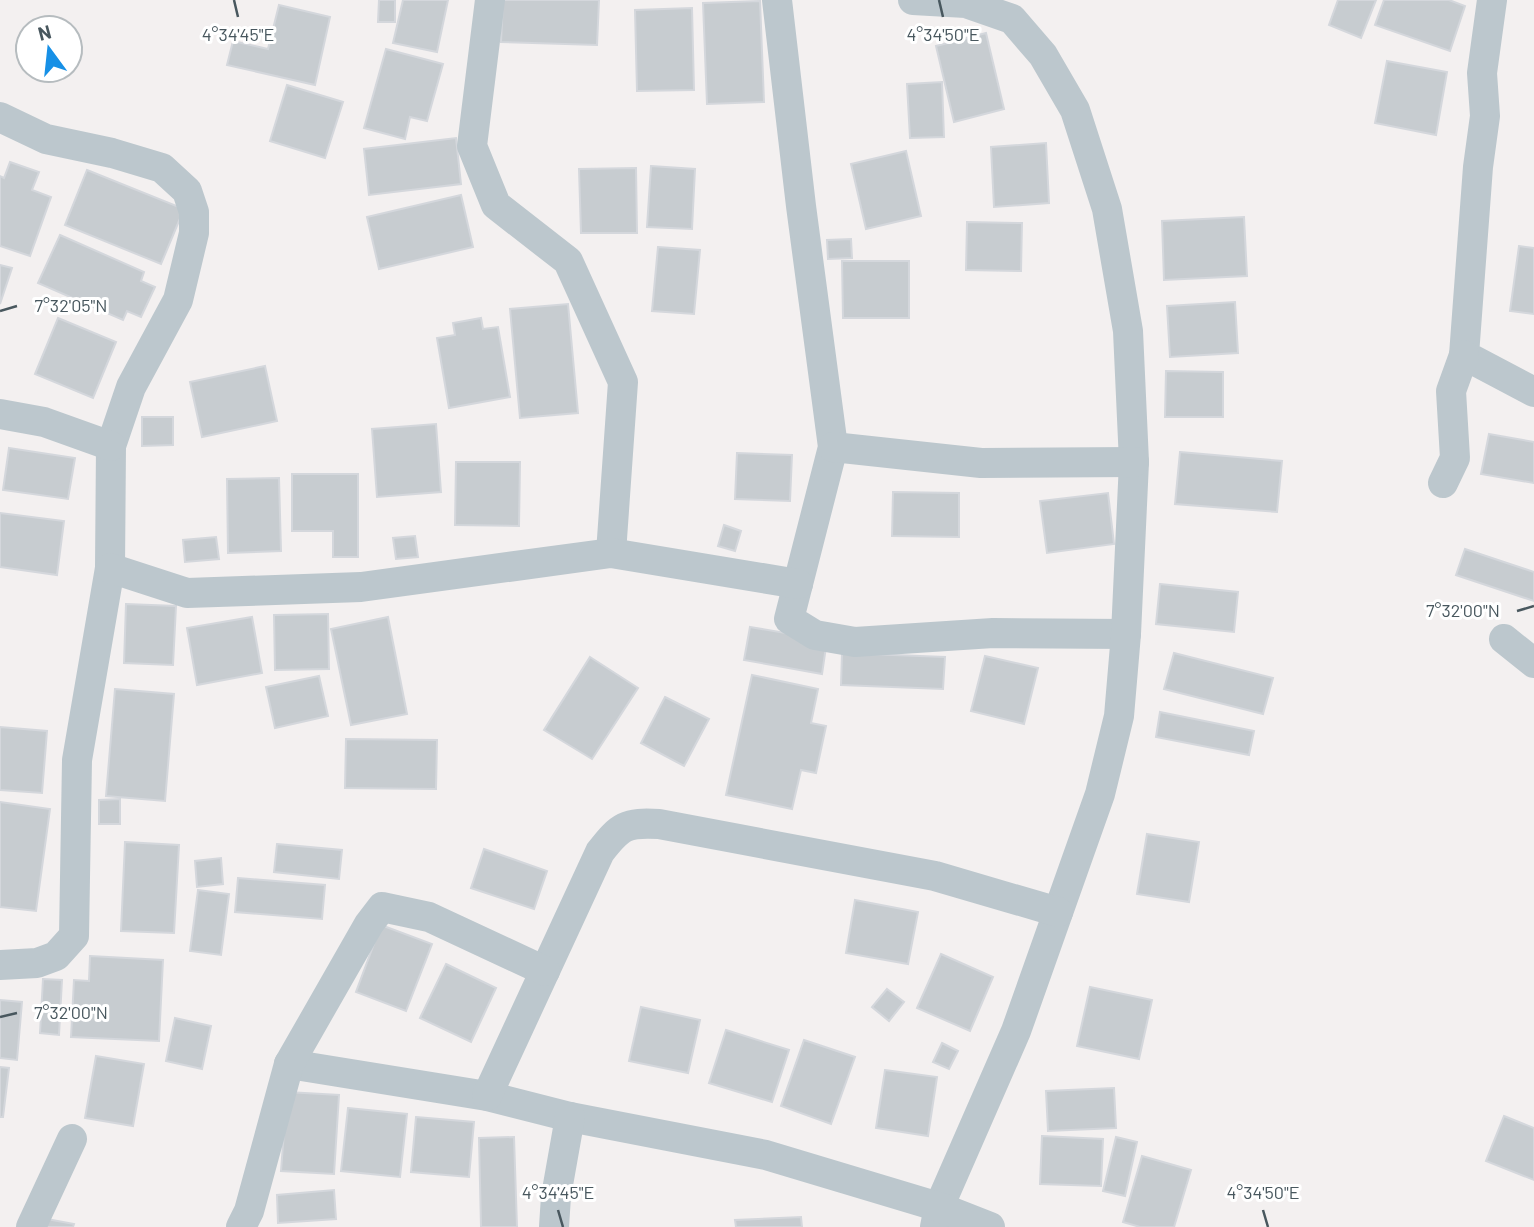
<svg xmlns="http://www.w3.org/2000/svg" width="1534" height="1227" font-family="Barlow,sans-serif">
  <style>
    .building { fill: #c7ccd0; stroke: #d4d7dc; stroke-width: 2 }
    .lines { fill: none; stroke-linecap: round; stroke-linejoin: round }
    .street { stroke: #bcc7cd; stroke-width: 30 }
    .ticks { fill: none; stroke: #48575e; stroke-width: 2.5 }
    .ticks-label { font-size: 18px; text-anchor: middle; fill: #48575e; stroke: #fff; stroke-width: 6; stroke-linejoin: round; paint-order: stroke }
  </style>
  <rect width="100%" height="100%" fill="#f3f0f0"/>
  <g class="building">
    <path d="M379,0H395V22H378Z"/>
    <path d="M403,0H448L437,52L393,43Z"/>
    <path d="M503,0H599L597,45L501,42Z"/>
    <path d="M1338,0H1376L1361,38L1329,25Z"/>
    <path d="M1384,0H1449L1465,6L1450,51L1375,25Z"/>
    <path d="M760,1L764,102L707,104L703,3Z"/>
    <path d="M279,5L330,17L315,85L227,65L233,41L268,49Z"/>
    <path d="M692,8L694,90L637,91L635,10Z"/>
    <path d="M986,33L1004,109L954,122L936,46Z"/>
    <path d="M386,49L443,64L427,121L410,117L405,139L364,128Z"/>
    <path d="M1387,61L1447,72L1436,135L1375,123Z"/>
    <path d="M942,82L944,137L910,138L907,84Z"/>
    <path d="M287,85L343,102L325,158L270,141Z"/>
    <path d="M456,138L461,184L369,195L364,149Z"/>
    <path d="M1046,143L1049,203L994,207L991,147Z"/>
    <path d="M906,151L921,216L866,229L851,164Z"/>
    <path d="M10,162L39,172L32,190L51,197L30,256L0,246V176L4,178Z"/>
    <path d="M651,166L695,169L692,229L647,227Z"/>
    <path d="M636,168L637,233H581L579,169Z"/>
    <path d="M87,170L184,209L161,264L65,225Z"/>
    <path d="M461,195L473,247L379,269L367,217Z"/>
    <path d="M1244,217L1247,276L1164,280L1162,221Z"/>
    <path d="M967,222L1022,223L1021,271L966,270Z"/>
    <path d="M60,235L144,272L141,281L155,287L141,317L127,311L123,320L38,283Z"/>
    <path d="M851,239L852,258L828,259L827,240Z"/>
    <path d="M1519,246L1534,248V314L1510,311Z"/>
    <path d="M658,247L700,250L694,314L652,311Z"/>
    <path d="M842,261H909V318H843Z"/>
    <path d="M0,265L12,268L0,304Z"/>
    <path d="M1235,302L1238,353L1170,357L1167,306Z"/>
    <path d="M568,304L578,413L520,418L510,309Z"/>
    <path d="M58,318L116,342L93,398L35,374Z"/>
    <path d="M481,318L483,329L498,327L510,397L449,408L437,338L455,335L453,323Z"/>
    <path d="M265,366L277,421L202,437L190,382Z"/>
    <path d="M1166,371L1223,372V417H1165Z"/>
    <path d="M142,417H173V445L142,446Z"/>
    <path d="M436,424L441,492L377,497L372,429Z"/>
    <path d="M1489,434L1534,442V483L1481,474Z"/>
    <path d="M9,448L75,458L68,499L3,490Z"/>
    <path d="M1180,452L1282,461L1277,512L1175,504Z"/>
    <path d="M737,453L792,455L790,501L735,499Z"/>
    <path d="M456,462H520L519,526L455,525Z"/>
    <path d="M292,474H358V557H333V531H292Z"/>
    <path d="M279,478L281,551L228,553L227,479Z"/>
    <path d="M893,492L959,493V537L892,536Z"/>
    <path d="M1108,493L1114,544L1047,553L1040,501Z"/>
    <path d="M0,513L64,521L57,575L0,567Z"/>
    <path d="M724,525L741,531L735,551L718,546Z"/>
    <path d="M415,536L418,557L396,559L393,538Z"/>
    <path d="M216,537L219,559L185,562L183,540Z"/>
    <path d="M1465,549L1534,572V601L1456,575Z"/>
    <path d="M1160,584L1238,592L1234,632L1156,624Z"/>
    <path d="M126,604L176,606L173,665L124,663Z"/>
    <path d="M328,614L329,669L275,670L274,615Z"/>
    <path d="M252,617L262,673L197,685L187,628Z"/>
    <path d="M388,617L407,714L351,725L331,629Z"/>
    <path d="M750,627L827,640L822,674L744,660Z"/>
    <path d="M842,653L945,657L943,689L841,685Z"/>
    <path d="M1174,653L1273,678L1263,714L1164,689Z"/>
    <path d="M985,656L1038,668L1024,724L971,711Z"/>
    <path d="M590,657L638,688L592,759L544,730Z"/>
    <path d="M752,675L818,689L811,723L826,726L816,773L801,770L792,809L726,795Z"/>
    <path d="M319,676L328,716L275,728L266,687Z"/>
    <path d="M115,689L174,694L165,801L106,796Z"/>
    <path d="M665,697L709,719L684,766L641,743Z"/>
    <path d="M1160,712L1254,731L1249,755L1156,737Z"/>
    <path d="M0,727L47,731L42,793L0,790Z"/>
    <path d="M346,739L437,740L436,789L345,788Z"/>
    <path d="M120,799V824H99V800Z"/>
    <path d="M0,802L50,809L36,911L0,907Z"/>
    <path d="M1147,834L1199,842L1189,902L1137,894Z"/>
    <path d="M125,842L179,845L174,933L121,931Z"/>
    <path d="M277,844L342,850L339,879L274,872Z"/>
    <path d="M484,849L547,871L534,909L471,888Z"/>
    <path d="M221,858L223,884L197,887L195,861Z"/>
    <path d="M238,878L325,885L322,919L235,912Z"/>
    <path d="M198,890L229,894L221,955L190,951Z"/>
    <path d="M855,900L918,912L908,964L846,953Z"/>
    <path d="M381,925L432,944L406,1011L356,992Z"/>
    <path d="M941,954L993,977L970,1031L917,1008Z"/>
    <path d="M90,956L163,960L159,1041L71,1037L74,980L89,981Z"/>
    <path d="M446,964L496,988L471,1042L420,1018Z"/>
    <path d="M43,979L62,980L59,1035L40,1033Z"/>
    <path d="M1090,987L1152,1000L1139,1059L1077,1046Z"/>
    <path d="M887,989L904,1002L889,1021L872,1007Z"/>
    <path d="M0,1000L22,1002L17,1060L0,1058Z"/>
    <path d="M641,1007L700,1020L688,1073L629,1061Z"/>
    <path d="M175,1018L211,1026L202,1069L166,1061Z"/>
    <path d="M726,1030L789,1050L772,1102L709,1083Z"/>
    <path d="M804,1040L855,1057L831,1124L781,1106Z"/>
    <path d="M942,1043L958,1051L949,1069L933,1062Z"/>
    <path d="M96,1056L144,1064L133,1126L85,1118Z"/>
    <path d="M0,1067L9,1068L3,1117H0Z"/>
    <path d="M885,1070L937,1077L928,1136L876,1128Z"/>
    <path d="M1114,1088L1116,1128L1048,1131L1046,1091Z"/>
    <path d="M287,1092L339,1095L334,1174L281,1171Z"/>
    <path d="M348,1108L407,1114L400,1177L341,1171Z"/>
    <path d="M1504,1116L1534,1128V1180L1486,1161Z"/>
    <path d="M416,1117L474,1122L469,1177L411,1172Z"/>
    <path d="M1042,1136L1103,1139L1101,1186L1040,1184Z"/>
    <path d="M514,1137L517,1227H481L479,1138Z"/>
    <path d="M1116,1137L1137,1142L1125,1196L1103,1191Z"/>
    <path d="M1142,1156L1191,1170L1174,1227H1140L1123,1222Z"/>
    <path d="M334,1190L336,1219L278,1223L277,1195Z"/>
    <path d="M801,1217L802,1227H736L735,1220Z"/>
    <path d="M47,1219L74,1224L73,1227H46Z"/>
  </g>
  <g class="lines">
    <g class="street">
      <path d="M490,0L472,146L496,205L568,261L623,382L611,553"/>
      <path d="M777,0L801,206L833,447L789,619L815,635L855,642L993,633L1126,634"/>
      <path d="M913,0L966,3L1012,19L1043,55L1075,110L1107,209L1128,331L1134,462L1126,634L1119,716L1100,794L1016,1031L939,1207L935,1227"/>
      <path d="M1492,0L1482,73L1485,116L1478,167L1464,355L1534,392"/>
      <path d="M0,117L46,139L112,153L162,168L187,191L194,212V233L178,300L131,387L111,446L110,568L77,760L74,936L56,956L37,963L0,965"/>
      <path d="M0,414L44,422L111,446"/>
      <path d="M833,447L981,463L1134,462"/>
      <path d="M1443,483L1455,458L1451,391L1464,355"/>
      <path d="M110,568L187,593L361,587L611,553L798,584"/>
      <path d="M1504,639L1534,663"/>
      <path d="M289,1064L487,1096L570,1117L766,1155L939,1207L990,1227"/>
      <path d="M487,1096L600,852C620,826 626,822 659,824L935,876L1058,912"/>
      <path d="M31,1227L72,1139"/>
      <path d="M241,1227L249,1211L289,1064L369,924L382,907L429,917L545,971"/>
      <path d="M554,1227L556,1196L570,1117"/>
    </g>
  </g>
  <path class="ticks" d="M234,0L238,17M939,0L943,17M0,311L17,306M1517,611L1534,606M0,1017L17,1013M558,1210L563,1227M1263,1210L1268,1227"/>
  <g class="ticks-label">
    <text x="238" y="41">4°34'45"E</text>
    <text x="943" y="41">4°34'50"E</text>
    <text x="71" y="312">7°32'05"N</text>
    <text x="1463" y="617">7°32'00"N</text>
    <text x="71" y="1019">7°32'00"N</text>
    <text x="558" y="1199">4°34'45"E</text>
    <text x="1263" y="1199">4°34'50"E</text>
  </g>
  <g transform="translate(49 49) rotate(345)"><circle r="33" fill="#ffffff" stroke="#b6bcbf" stroke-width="2"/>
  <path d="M0-5L12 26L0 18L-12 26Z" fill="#1790e6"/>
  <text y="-10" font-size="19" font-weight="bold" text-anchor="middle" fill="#48575e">N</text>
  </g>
</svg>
